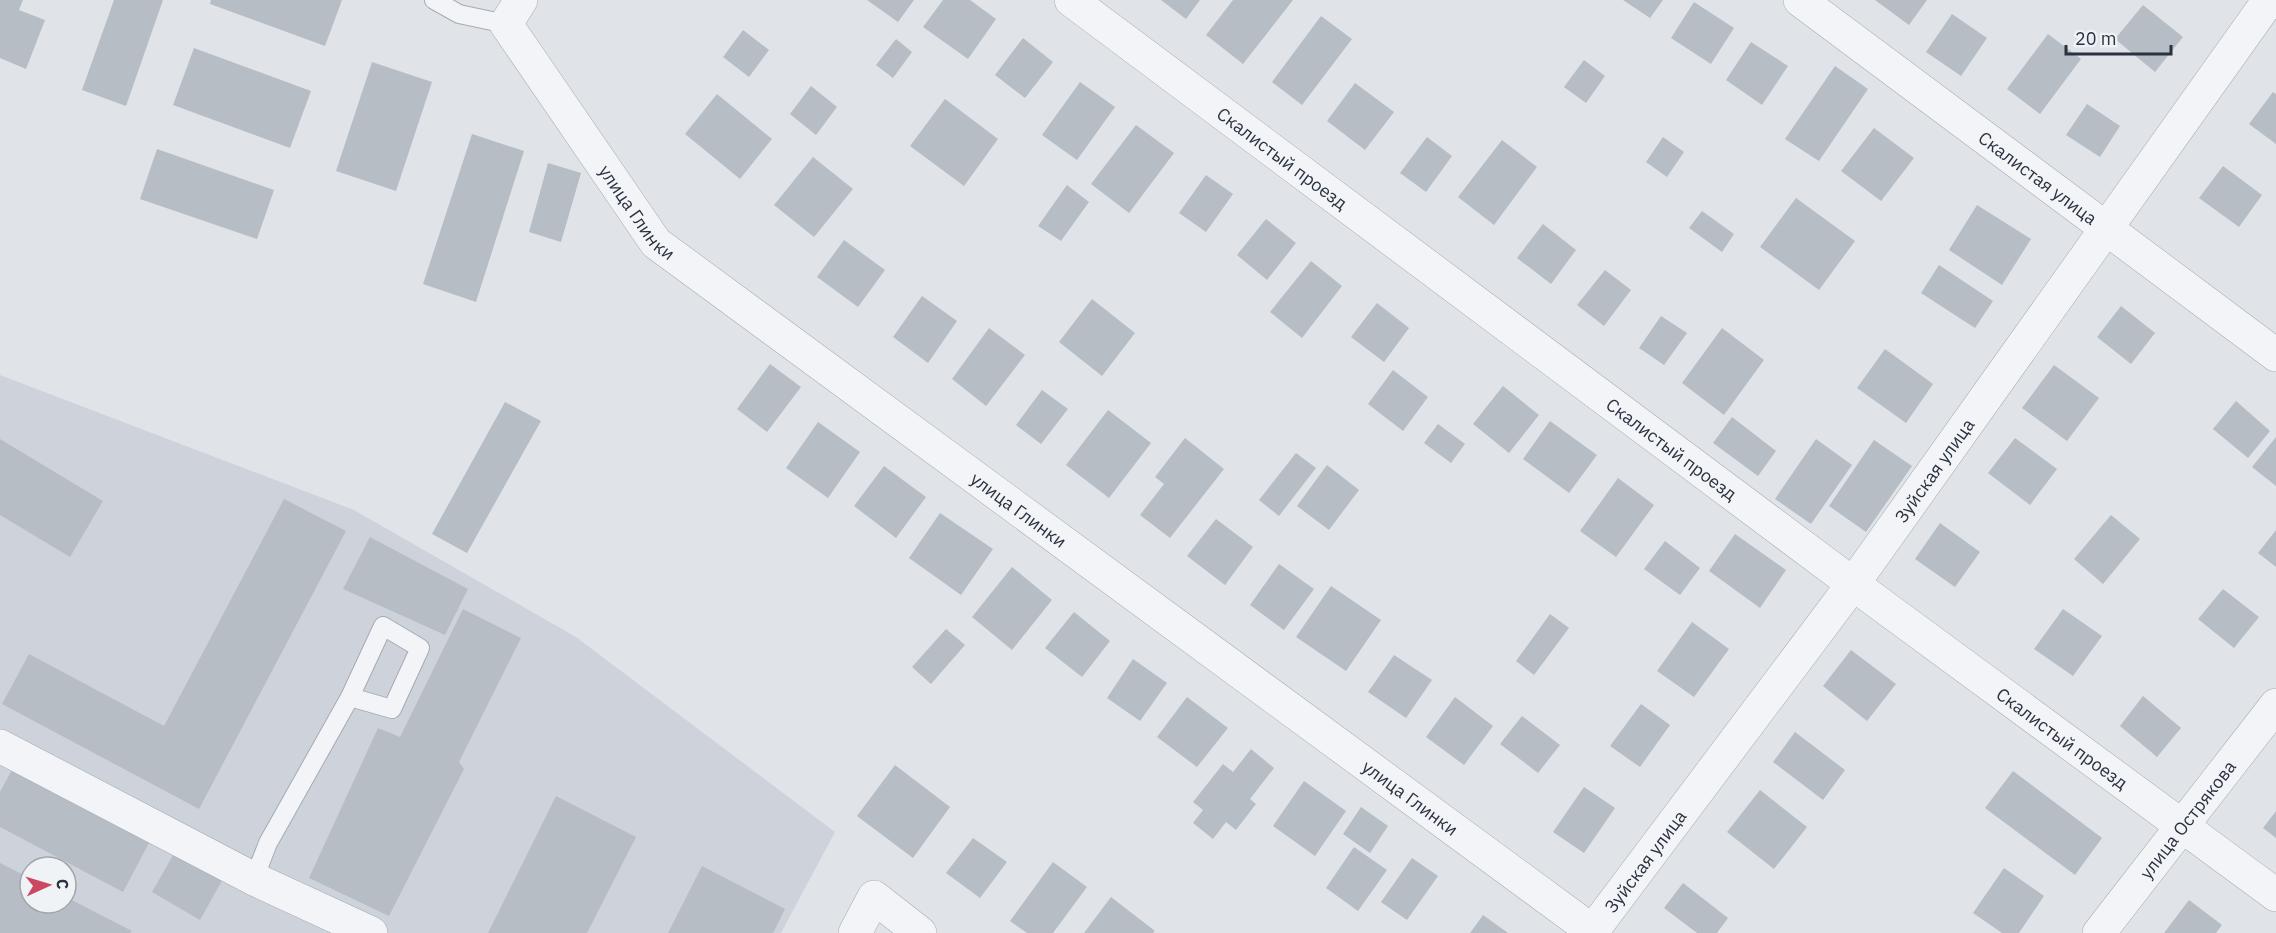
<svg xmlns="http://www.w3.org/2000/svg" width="2276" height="933" font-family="'IBM Plex Sans',sans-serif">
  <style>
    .built { fill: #ced3db; fill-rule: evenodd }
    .building { fill: #b7bdc5 }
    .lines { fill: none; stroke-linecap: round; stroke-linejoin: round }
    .lane-casing { stroke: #a5abb3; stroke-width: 20 }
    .street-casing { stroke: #a5abb3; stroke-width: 34 }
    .lane { stroke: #f3f4f7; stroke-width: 18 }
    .street { stroke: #f3f4f7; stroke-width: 33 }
    .labels { text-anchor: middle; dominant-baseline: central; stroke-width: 4.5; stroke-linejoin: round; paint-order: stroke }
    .street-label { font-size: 18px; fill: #293240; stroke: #eff3f6 }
  </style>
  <rect width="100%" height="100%" fill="#e0e4e9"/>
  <path class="built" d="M0,375L354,510L576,637L835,832L781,933H0ZM30,867H66V903H30Z"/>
  <g class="building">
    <path d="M0,0H23L19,10L45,20L26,69L0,58Z"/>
    <path d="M114,0H163L126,106L82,90Z"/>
    <path d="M211,0H342L325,46L210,4Z"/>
    <path d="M867,0H914L898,22Z"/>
    <path d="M943,0H970L996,19L968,59L923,27Z"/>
    <path d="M1161,0H1200L1186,19Z"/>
    <path d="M1233,0H1293L1243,64L1206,35Z"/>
    <path d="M1623,0H1663L1650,18Z"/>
    <path d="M1875,0H1927L1909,25Z"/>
    <path d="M1694,2L1734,28L1711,64L1671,38Z"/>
    <path d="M2143,5L2183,37L2155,72L2115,39Z"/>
    <path d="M1952,14L1987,38L1961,76L1926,52Z"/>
    <path d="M1321,16L1352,39L1302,105L1272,82Z"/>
    <path d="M743,30L769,50L749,77L723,57Z"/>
    <path d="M2048,34L2081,59L2040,114L2007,89Z"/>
    <path d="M1023,38L1053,62L1025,98L995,75Z"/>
    <path d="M896,39L912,52L893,78L876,65Z"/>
    <path d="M1751,42L1788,66L1762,105L1726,80Z"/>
    <path d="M194,48L311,91L290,148L173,105Z"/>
    <path d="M1584,60L1605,76L1586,103L1564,87Z"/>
    <path d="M372,62L432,82L396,191L336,171Z"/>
    <path d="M1835,66L1868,89L1819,161L1785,139Z"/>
    <path d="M1080,82L1115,107L1077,160L1042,135Z"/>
    <path d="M1355,83L1394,112L1365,150L1327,121Z"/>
    <path d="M811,86L837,107L816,135L790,114Z"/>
    <path d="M2273,92L2276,94V144L2249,124Z"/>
    <path d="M717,94L772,139L740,179L685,134Z"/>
    <path d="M945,99L998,139L964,186L910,146Z"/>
    <path d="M2087,104L2120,126L2100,157L2066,135Z"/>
    <path d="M1136,125L1174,153L1129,213L1091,184Z"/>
    <path d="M1874,128L1914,158L1881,201L1841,171Z"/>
    <path d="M472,134L524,151L476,302L423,284Z"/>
    <path d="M1427,137L1452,156L1426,192L1400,173Z"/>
    <path d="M1663,137L1684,152L1667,177L1646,162Z"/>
    <path d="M1502,140L1537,167L1494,225L1458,197Z"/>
    <path d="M157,149L274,190L257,239L140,199Z"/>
    <path d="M813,157L853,189L814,237L774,205Z"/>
    <path d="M548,163L581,173L561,242L529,232Z"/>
    <path d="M2223,166L2262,195L2239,227L2199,198Z"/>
    <path d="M1206,175L1233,194L1206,232L1179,213Z"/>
    <path d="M1067,185L1089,202L1061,241L1038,226Z"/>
    <path d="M1796,198L1855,241L1819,290L1760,247Z"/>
    <path d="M1977,205L2031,239L2002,285L1949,250Z"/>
    <path d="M1702,211L1734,234L1722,252L1689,228Z"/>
    <path d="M1266,219L1296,243L1267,280L1237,255Z"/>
    <path d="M1543,224L1576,250L1551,284L1517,258Z"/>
    <path d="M844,240L885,270L858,307L817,277Z"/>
    <path d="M1311,261L1342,286L1302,338L1270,312Z"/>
    <path d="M1939,265L1993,301L1975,328L1921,293Z"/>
    <path d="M1605,270L1631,290L1604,326L1577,305Z"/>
    <path d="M922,296L957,321L928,363L893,337Z"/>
    <path d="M1092,299L1135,333L1102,376L1059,342Z"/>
    <path d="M1377,303L1409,328L1384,362L1351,337Z"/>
    <path d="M2121,306L2155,333L2131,364L2097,337Z"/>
    <path d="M1661,316L1687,333L1664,365L1639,348Z"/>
    <path d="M989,328L1025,355L986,406L952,379Z"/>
    <path d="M1722,328L1764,360L1724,415L1682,383Z"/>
    <path d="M1885,349L1933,384L1906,423L1857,388Z"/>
    <path d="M770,364L801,387L767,432L737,409Z"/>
    <path d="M2054,365L2099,398L2067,441L2022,408Z"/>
    <path d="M1393,370L1428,397L1403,431L1368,404Z"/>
    <path d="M1503,386L1539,415L1509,453L1473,424Z"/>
    <path d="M1042,390L1068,409L1041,444L1016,425Z"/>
    <path d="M2236,401L2270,431L2248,458L2213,429Z"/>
    <path d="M505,402L541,421L467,553L432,534Z"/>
    <path d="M1108,410L1151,443L1109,498L1066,465Z"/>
    <path d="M1732,417L1776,451L1758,476L1713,443Z"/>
    <path d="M1550,421L1597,455L1569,493L1523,459Z"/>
    <path d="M818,422L860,452L828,498L786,468Z"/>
    <path d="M1438,424L1465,444L1451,463L1424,443Z"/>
    <path d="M2276,437V486L2252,467Z"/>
    <path d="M1185,438L1224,469L1170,538L1140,515L1164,484L1155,477Z"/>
    <path d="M2015,438L2057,469L2030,505L1988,473Z"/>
    <path d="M0,439L103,501L70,557L0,515Z"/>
    <path d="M1816,439L1852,465L1811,524L1775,499Z"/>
    <path d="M1874,440L1912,466L1866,532L1829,506Z"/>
    <path d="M1296,453L1316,468L1279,516L1259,500Z"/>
    <path d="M1327,465L1359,490L1329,530L1297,506Z"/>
    <path d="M884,466L926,497L896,538L854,506Z"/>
    <path d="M1618,478L1654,505L1616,557L1580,531Z"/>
    <path d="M284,499L346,531L199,809L2,704L29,654L164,726Z"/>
    <path d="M940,513L993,549L961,595L909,558Z"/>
    <path d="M2111,515L2140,539L2103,584L2074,559Z"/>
    <path d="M1216,519L1253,547L1225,585L1187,556Z"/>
    <path d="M1940,523L1980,552L1955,587L1915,559Z"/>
    <path d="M2276,530V567L2258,553Z"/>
    <path d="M1735,534L1786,570L1760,608L1709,571Z"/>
    <path d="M370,537L468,589L445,635L343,589Z"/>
    <path d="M1665,541L1700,568L1680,595L1644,569Z"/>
    <path d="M1279,564L1314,589L1284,630L1250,605Z"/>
    <path d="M1012,567L1052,600L1012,650L972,617Z"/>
    <path d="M1331,586L1381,620L1346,671L1296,637Z"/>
    <path d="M2223,589L2259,617L2234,648L2198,619Z"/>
    <path d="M463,609L521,638L459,762L464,769L389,916L309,878L378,728L400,737Z"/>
    <path d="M2063,609L2102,636L2073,676L2034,649Z"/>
    <path d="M1074,612L1110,641L1082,677L1045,648Z"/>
    <path d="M1550,614L1569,628L1534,675L1516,661Z"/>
    <path d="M1692,622L1729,649L1694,697L1657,671Z"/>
    <path d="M946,629L965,645L931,684L912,667Z"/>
    <path d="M1851,650L1896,684L1867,721L1823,686Z"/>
    <path d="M1394,655L1432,680L1406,718L1368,692Z"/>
    <path d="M1133,659L1167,683L1140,721L1107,698Z"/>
    <path d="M2143,696L2181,728L2157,757L2120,726Z"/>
    <path d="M1187,697L1228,728L1197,767L1157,737Z"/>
    <path d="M1455,697L1493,726L1464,765L1426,737Z"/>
    <path d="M1641,704L1670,725L1640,767L1610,746Z"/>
    <path d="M1522,716L1560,745L1538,773L1500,744Z"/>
    <path d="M1795,732L1845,770L1823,800L1773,762Z"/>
    <path d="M1251,749L1274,768L1250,799L1256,804L1236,830L1226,822L1213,839L1193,823L1203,810L1193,802L1223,764L1233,772Z"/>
    <path d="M895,765L950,807L913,858L857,816Z"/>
    <path d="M13,768L150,841L123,892L0,827V792Z"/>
    <path d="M2013,771L2102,838L2075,875L1985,808Z"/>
    <path d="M1304,781L1346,811L1315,856L1273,826Z"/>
    <path d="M1584,787L1615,808L1584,853L1553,832Z"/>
    <path d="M1760,790L1807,827L1774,869L1727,832Z"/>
    <path d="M556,796L636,837L587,933H488Z"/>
    <path d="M1361,807L1388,826L1370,853L1343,834Z"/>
    <path d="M2276,811V838L2263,828Z"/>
    <path d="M973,838L1007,862L980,898L946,873Z"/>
    <path d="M1354,847L1387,870L1358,911L1326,888Z"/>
    <path d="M176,850L224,877L200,920L152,892Z"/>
    <path d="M1412,858L1438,876L1407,920L1381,902Z"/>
    <path d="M1053,862L1087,887L1053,933H1027L1010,921Z"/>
    <path d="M0,863L30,878V903H66V897L132,931L130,933H0Z"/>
    <path d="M702,866L785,909L773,933H668Z"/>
    <path d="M2004,868L2044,896L2019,933H2002L1973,913Z"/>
    <path d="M1683,883L1728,918L1717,933H1697L1664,908Z"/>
    <path d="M1111,897L1155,931L1153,933H1084Z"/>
    <path d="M2189,900L2222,925L2216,933H2164Z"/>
    <path d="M1483,915L1508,933H1470Z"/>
  </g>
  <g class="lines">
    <defs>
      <g id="lane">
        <path d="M434,0L459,14L506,24"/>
        <path d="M254,879L268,843L350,697L392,709L420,648L383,626L350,697"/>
      </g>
      <g id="street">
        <path id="s1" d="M521,0L506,24L656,243L1595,933"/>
        <path id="s2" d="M1071,0L1853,584L2276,895"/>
        <path id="s3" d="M1800,0L2276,355"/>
        <path d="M0,746L254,879L371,933"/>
        <path d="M855,933L874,897L920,933"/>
        <path id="s4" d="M1591,933L1853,584L2269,0"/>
        <path id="s5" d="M2099,933L2276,705"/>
      </g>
    </defs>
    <use href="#lane" class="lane-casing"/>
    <use href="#street" class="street-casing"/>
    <use href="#lane" class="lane"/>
    <use href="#street" class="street"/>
  </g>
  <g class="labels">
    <g class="street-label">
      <text stroke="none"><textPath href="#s2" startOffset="264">Скалистый проезд</textPath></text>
      <text stroke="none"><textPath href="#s3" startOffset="297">Скалистая улица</textPath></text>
      <text stroke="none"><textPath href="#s1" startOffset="258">улица Глинки</textPath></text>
      <text stroke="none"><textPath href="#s2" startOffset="750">Скалистый проезд</textPath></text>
      <text stroke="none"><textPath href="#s4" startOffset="576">Зуйская улица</textPath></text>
      <text stroke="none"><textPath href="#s1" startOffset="744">улица Глинки</textPath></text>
      <text stroke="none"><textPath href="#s2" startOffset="1236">Скалистый проезд</textPath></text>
      <text stroke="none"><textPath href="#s1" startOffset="1230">улица Глинки</textPath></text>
      <text stroke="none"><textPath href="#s5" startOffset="144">улица Острякова</textPath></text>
      <text stroke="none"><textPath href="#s4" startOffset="90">Зуйская улица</textPath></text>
    </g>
  </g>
  <g transform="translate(48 885) rotate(86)"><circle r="28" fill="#eff3f6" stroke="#a0a6ad" stroke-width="1.5"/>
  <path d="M0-4.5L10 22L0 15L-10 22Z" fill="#cc4762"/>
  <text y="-9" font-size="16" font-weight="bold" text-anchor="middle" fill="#293240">С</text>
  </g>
  <path d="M2066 45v9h105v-9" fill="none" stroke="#293240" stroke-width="3"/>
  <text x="2075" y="45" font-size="18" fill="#293240" stroke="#eff3f6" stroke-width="4.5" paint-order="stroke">20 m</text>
</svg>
